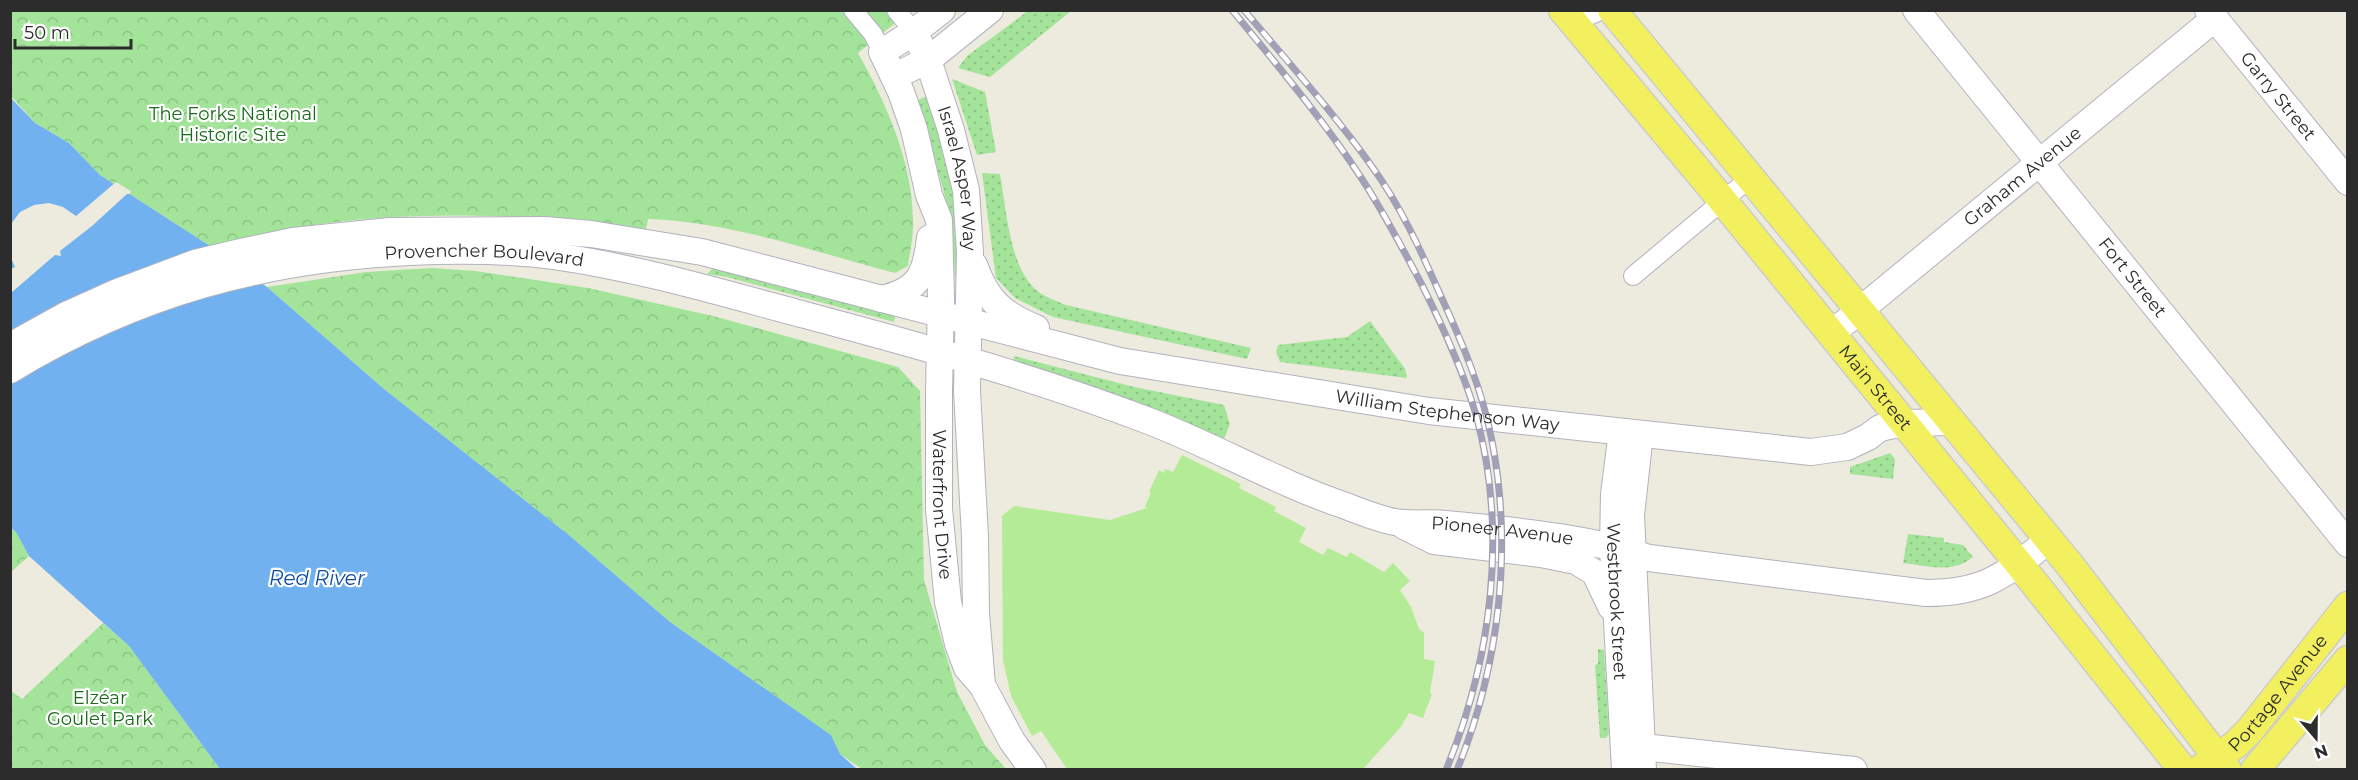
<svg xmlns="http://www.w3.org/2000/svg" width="2358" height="780" font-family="Montserrat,sans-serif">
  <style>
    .grass { fill: url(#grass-dots) }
    .forest { fill: url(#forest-crowns) }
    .pitch { fill: #b4eb96 }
    .water { fill: #71b1f0 }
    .pier { fill: #edeade }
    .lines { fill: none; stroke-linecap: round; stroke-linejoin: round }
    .street-casing { stroke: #b2b2bf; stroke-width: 20 }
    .secondary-casing { stroke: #b2b2bf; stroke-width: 28 }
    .primary-casing { stroke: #ccc; stroke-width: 31 }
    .street { stroke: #fff; stroke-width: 18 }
    .secondary { stroke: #fff; stroke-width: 26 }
    .primary { stroke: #f2f05f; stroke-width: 28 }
    .rail-casing { stroke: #a2a0b6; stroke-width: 7 }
    .rail { stroke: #fff; stroke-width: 4.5; stroke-dasharray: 14; stroke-linecap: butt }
    .labels { text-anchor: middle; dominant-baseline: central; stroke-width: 4.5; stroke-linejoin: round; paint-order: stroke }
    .street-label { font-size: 18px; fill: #2c2c2c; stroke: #fff }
    .park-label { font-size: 18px; fill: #1a6a1c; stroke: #fff }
    .water-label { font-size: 20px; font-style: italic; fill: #0d4c9f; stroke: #fff }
  </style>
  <defs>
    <pattern id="grass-dots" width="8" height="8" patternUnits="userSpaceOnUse" patternTransform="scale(1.5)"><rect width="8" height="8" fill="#a3e49a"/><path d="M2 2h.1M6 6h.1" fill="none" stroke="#8cc485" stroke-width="1.8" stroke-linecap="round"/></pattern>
    <pattern id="forest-crowns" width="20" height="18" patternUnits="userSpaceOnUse" patternTransform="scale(1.5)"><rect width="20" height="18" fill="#a3e49a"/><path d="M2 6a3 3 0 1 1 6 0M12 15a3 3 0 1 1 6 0" fill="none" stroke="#8cc485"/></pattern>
  </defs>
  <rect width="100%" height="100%" fill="#edeade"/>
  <g class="grass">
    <path d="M1028,11H1071L990,77L958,68L967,56Z"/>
    <path d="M952,79L985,92L996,152L977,155Z"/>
    <path d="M929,95L955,191L960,277H955L952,221L918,100Z"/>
    <path d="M982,173L1000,174C1006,207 1009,262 1033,287C1042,296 1054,300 1066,305L1251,348L1247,359L1053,317L1015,298L996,278Z"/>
    <path d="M715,266L896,313L894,322L727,277L707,274Z"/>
    <path d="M1370,321L1405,369L1407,378L1280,362L1276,352L1278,345L1347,337Z"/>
    <path d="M1014,356L1134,387L1224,405L1230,424L1224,439L1084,383L1013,363Z"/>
    <path d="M1890,453L1895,459L1893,479L1850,474V467Z"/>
    <path d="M1908,534L1944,538V542L1963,545L1973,557C1953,574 1927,566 1903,563Z"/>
    <path d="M1598,649L1604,650L1609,734L1606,738H1600L1595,665L1598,664Z"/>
  </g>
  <g class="forest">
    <path d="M10,11H910L858,53C886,103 912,160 913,219C914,234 910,251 908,266L895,273C815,252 732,222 648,219L646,229C543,216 439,210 336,222C293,227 252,237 210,246L100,175L69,143L35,123L11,96Z"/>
    <path d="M431,268L476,271L588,288L713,316L898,367L920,391L924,580L957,692L985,745L1006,769H862L840,754L831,735L670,622L570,536L384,389L267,287L366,272Z"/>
    <path d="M10,528L16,532L29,556L11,572Z"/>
    <path d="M103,623L129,646L220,769H11L10,690L22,699Z"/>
  </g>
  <path class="pitch" d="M1182,455L1241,484L1239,488L1276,507L1274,511L1306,528L1299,542L1323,555L1328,548L1347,557L1350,552L1384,572L1393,563L1410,581L1400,590L1411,607L1419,629L1424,633V659L1435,661L1430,693L1432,694L1423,718L1409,713L1400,728L1363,769H1067L1041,731L1032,736L1011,696L1003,660L1002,516L1014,506L1110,520L1147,508L1145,506L1151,493L1149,492L1159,470L1164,473L1165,469L1173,472Z"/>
  <path class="water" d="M10,97L35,123L69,143L100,175L210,246L267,287L384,389L570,536L670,622L831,735L840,754L857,769H220L129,646L29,556L16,532L11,528Z"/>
  <path class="pier" d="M116,182L131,191L130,194H127L92,226L60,251L61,256L55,255L11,293V269L15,267L11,258V224L20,212L34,205L49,203L63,207L76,216Z"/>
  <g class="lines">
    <defs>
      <g id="street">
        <path d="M853,10L873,34L882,52"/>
        <path d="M896,10L914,32"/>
        <path d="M1633,276L1750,178"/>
      </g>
      <g id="secondary">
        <path id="s1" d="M942,10L914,32L882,52L901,92L914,129L929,195L939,220L941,298L939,391V509L948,602L958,644L967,668L982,685L1012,741L1033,770"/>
        <path d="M1576,10L1584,13L1593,10"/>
        <path id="s2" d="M1916,10L2348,544"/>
        <path id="s3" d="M2208,10L2348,182"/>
        <path id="s4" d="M914,32L928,60L951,130L966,190L970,253L967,391L975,537L976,613L982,685"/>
        <path d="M895,76L928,60L990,10"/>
        <path d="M974,265C987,300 1001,314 1036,328"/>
        <path d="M881,299C919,291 926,274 930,238"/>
        <path id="s5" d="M1831,334L2214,19"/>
        <path id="s6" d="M10,346L66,315L115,293L195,263L241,252L293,241L390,231L544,230L591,234L702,252L1120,361L1429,411L1811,452L1847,447L1868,437L1880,428L1903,423L1953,422"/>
        <path id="s7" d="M10,370C136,294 262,259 409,252C457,250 507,250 554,256C639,268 722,293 805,315C921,346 1037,378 1149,421C1216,447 1278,483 1346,506C1361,512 1379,519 1395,522C1412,525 1429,522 1446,524C1514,531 1584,536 1649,558L1926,593C1985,593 2005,575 2049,540"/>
        <path id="s8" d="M1622,432L1614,494L1613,547L1625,770"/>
        <path d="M1640,434L1631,515L1643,770"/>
        <path d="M1404,526L1434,541L1541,554L1576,561L1595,573L1611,607"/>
        <path d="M1630,737L1643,747L1854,770"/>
      </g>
      <g id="primary">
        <path id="s9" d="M1563,10L1723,201L2019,564L2183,770"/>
        <path d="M1612,10L2069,564L2227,770"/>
        <path id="s10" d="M2203,767L2235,745L2250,730L2348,606"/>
        <path d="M2255,770L2348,660"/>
      </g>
    </defs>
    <use href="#street" class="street-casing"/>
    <use href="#secondary" class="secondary-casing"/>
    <use href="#primary" class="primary-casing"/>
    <use href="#street" class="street"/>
    <use href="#secondary" class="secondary"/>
    <use href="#primary" class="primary"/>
    <defs>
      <g id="rail">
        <path d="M1232,10C1277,65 1323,119 1362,179C1384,213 1403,249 1422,285C1443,327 1463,370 1476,415C1508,531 1492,659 1446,770"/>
        <path d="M1244,10C1288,62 1334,113 1373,168C1401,207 1420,249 1439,292C1461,340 1482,388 1492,441C1513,550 1499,667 1457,770"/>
      </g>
    </defs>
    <use href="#rail" class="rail-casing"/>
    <use href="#rail" class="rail"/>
  </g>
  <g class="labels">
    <g class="street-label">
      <text stroke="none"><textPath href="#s3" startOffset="111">Garry Street</textPath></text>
      <text stroke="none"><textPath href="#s5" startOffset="248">Graham Avenue</textPath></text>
      <text stroke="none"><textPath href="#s4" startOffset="154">Israel Asper Way</textPath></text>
      <text stroke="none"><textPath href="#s7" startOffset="496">Provencher Boulevard</textPath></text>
      <text stroke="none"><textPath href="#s2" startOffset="344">Fort Street</textPath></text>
      <text stroke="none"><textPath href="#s9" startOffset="490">Main Street</textPath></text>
      <text stroke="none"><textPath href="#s6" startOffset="1478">William Stephenson Way</textPath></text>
      <text stroke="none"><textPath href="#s1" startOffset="536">Waterfront Drive</textPath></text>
      <text stroke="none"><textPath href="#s7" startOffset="1558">Pioneer Avenue</textPath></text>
      <text stroke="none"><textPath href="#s8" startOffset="170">Westbrook Street</textPath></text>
      <text stroke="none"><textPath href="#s10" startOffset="106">Portage Avenue</textPath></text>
    </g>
    <g class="park-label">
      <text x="233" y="114">The Forks National<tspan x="233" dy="21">Historic Site</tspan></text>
      <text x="100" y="698">Elzéar<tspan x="100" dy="21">Goulet Park</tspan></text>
    </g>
    <g class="water-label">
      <text x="317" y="578">Red River</text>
    </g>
  </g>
  <rect width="2358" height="780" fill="none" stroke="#2c2c2c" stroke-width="24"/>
  <g transform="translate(2316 738) rotate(160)" stroke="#ffffff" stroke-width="4.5" paint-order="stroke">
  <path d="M0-4.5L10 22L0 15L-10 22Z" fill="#2c2c2c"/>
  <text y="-9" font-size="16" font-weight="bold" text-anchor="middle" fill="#2c2c2c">N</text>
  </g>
  <path d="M15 39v9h116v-9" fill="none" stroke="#2c2c2c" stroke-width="3"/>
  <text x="24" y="39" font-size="18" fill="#2c2c2c" stroke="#ffffff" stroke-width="4.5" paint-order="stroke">50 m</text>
</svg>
